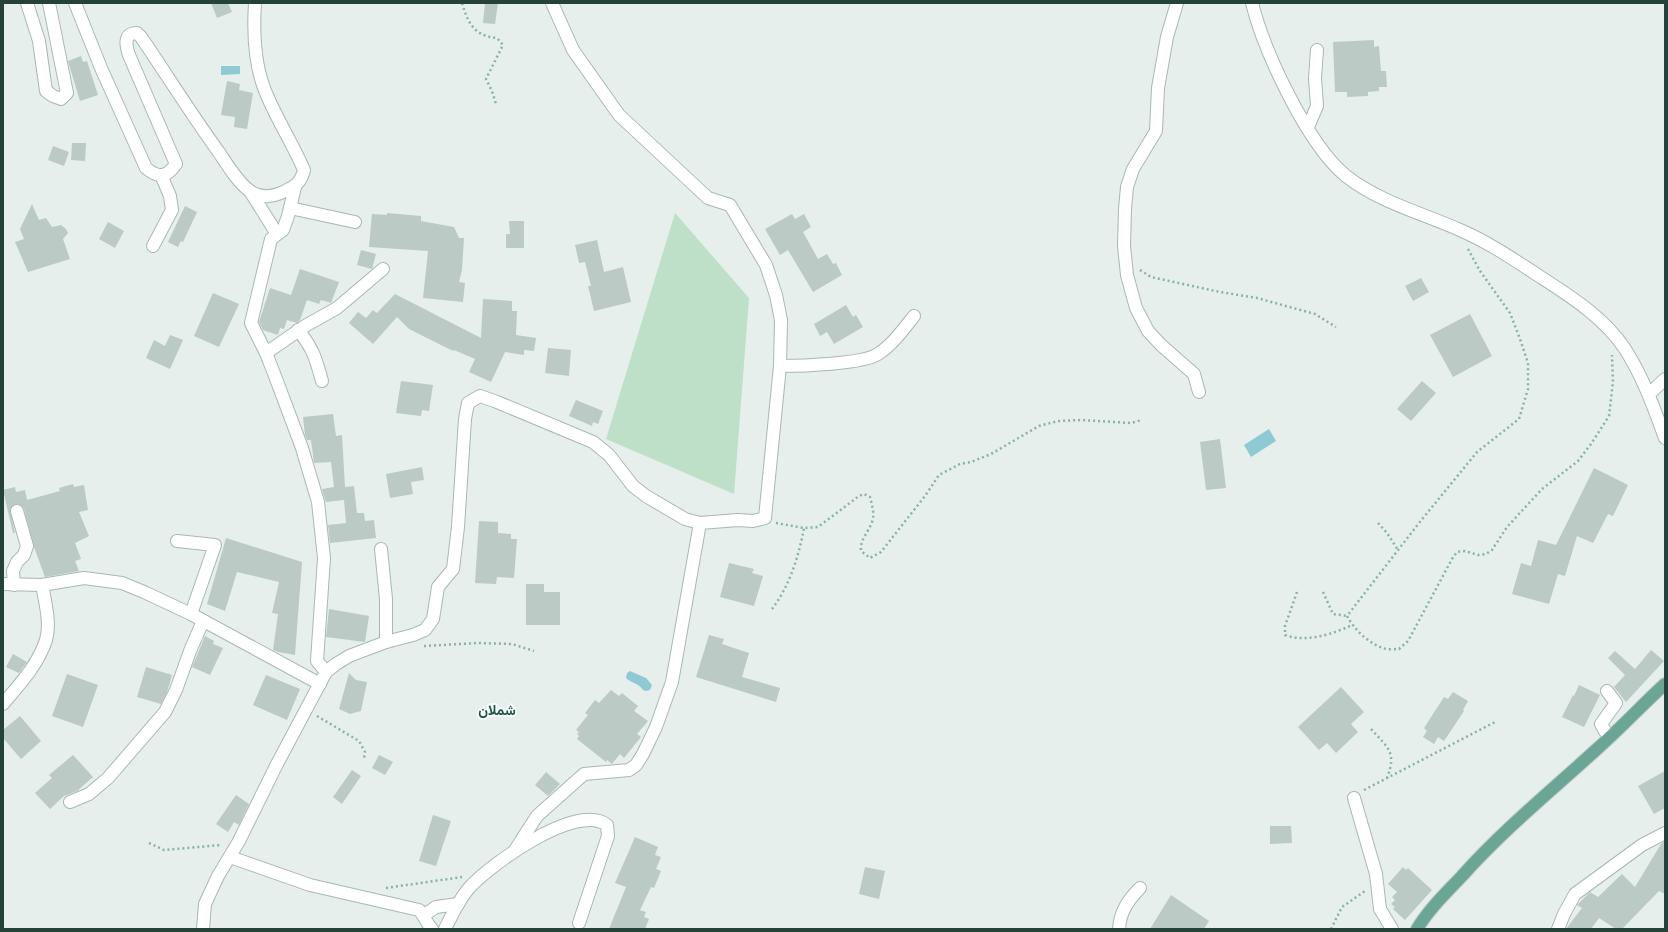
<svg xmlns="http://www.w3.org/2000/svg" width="1668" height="932" font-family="Figtree,Vazirmatn,sans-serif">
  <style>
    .green { fill: #bfe0c8 }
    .water { fill: #8ec9d4 }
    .building { fill: #bbcac4 }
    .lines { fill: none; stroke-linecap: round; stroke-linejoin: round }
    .minor-casing { stroke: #a8b8b2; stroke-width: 14 }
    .major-casing { stroke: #c2cac8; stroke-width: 14 }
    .path { stroke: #86b3a5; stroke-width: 2.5; stroke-dasharray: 2 3; stroke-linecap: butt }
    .minor { stroke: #fff; stroke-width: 12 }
    .major { stroke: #6aa596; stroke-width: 12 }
    .labels { text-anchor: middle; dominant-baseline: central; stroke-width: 4; stroke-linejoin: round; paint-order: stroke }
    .quarter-label { font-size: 14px; font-weight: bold; fill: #1f5548; stroke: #f7fbf9 }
  </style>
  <rect width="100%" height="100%" fill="#e6efeb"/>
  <path class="green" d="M675,213L749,298L734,494L606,439Z"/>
  <g class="water">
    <path d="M221,66H240V74L221,75Z"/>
    <path d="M1269,429L1276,441L1251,457L1244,445Z"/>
    <path d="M630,671L646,678L652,685L650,690L646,691L643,690C639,683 631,683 626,678L627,673Z"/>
  </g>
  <g class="building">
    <path d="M211,3H228L232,12L217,18Z"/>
    <path d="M485,3H498L495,24L483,23Z"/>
    <path d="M1374,40V47L1379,46L1381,71H1386L1387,87H1379V91L1368,92V96L1347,97V92H1335L1333,42Z"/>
    <path d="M81,56L83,62L87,61L98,95L80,101L68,61Z"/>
    <path d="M227,81L240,84L239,90L253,93L247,129L234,127L235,117L221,115Z"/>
    <path d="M72,143H86L85,161L71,160Z"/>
    <path d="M53,146L69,152L64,166L48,160Z"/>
    <path d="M32,204L39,220L46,218L52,227L61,225L66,229L68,233L63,239L70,259L28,272L15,242L24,239L20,229Z"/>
    <path d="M185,206L197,212L183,242L181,241L178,247L168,242Z"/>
    <path d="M387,213L421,216V221L454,227L459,238H464L462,270L459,282L465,283L463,302L423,298L428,251L369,247L372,214L387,215Z"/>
    <path d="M792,214L795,219L804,214L811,227L803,232L818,259L827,254L833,264L836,263L842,275L813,292L788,250L780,255L765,229Z"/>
    <path d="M509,221H524V248H506V234H510Z"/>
    <path d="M108,222L124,231L115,248L99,239Z"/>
    <path d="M597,240L604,272L623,267L631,302L594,311L588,286H591L585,262L579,263L575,245Z"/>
    <path d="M361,250L376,254L372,269L357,265Z"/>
    <path d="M300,269L339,282L331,303L321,300L319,304L307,300L300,320L297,323L287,320L284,329L280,328L278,335L263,330L259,322L270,288L291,295Z"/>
    <path d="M1421,278L1429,292L1413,301L1405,286Z"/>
    <path d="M213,293L239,304L219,347L194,336Z"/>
    <path d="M395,294L481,338L483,299L512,301V311H517L516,335L536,338L534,351L524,350V355L505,352L491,382L469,372L475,359L454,350L453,351L409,329L397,317L373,344L349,323L358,312L366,318L373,310L377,313Z"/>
    <path d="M846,305L853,317L856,315L863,327L834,344L827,332L820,336L814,324Z"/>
    <path d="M1470,314L1492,356L1453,377L1430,335Z"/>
    <path d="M170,335L183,340L170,369L146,358L154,340L165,346Z"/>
    <path d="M548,348L571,350L569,376L545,373Z"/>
    <path d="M401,381L433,385L429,411L422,410L421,416L396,413Z"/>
    <path d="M1422,381L1436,393L1411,421L1397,409Z"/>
    <path d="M576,400L603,411L598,424L593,422L592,426L569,416Z"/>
    <path d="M333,414L336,436L342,435L345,487L354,486L357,513H364L365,521L374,520L376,538L330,543L328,525L346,523L344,500L326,502L322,489L334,487L331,462L314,463L311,440H307L305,435L303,417Z"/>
    <path d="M1220,439L1226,488L1206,490L1200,442Z"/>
    <path d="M422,467L424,480L411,482L413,494L390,498L386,474Z"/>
    <path d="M1594,468L1628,485L1613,516L1608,514L1593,543L1577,536L1565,576L1558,574L1549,604L1512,594L1521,563L1531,566L1538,540L1556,545Z"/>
    <path d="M73,484L74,487L84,485L88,510L79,512L89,536L75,543L81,559L75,561L79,571L45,577L34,547L24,509L19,504H15L10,509L15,533H13L3,490L15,487L16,492L25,490L27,500L60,491L59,488Z"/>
    <path d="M479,521L498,522V533L511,534V539H517L514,578L497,577L496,584L475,583Z"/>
    <path d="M226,538L302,562L295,655L278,652L273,650L278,614L272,613L279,582L237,572L225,611L207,604Z"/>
    <path d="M729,563L754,569L752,573L763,576L754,606L720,597Z"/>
    <path d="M526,584H544V592H560V625H526Z"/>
    <path d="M329,609L369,616L365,642L326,637Z"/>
    <path d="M709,635L724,639L722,644L749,653L742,677L780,688L776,702L696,677Z"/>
    <path d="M205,636L214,641L213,644L223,648L210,675L192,667Z"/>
    <path d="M1651,650L1664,661L1626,702L1614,687L1625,675L1608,658L1615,651L1635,669Z"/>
    <path d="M13,654L27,662L19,673L6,667Z"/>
    <path d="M146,667L172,675L167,692L161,704L137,697Z"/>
    <path d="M349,673L356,680L367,682L361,711L350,714L339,709Z"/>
    <path d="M67,674L98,685L83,727L52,716Z"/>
    <path d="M266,675L300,689L287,720L253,705Z"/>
    <path d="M1579,685L1600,695L1584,727L1562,717L1573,695L1574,696Z"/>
    <path d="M1341,687L1364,712L1351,724L1358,732L1336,753L1327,743L1319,750L1298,727Z"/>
    <path d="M611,690L619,696L622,693L638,706L634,711L648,721L637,734L641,737L624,758L620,754L612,764L607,760L606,762L577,739L579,736L577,734L579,732L576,730L588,715L585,713L595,700L599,703Z"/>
    <path d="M1453,692L1468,701L1463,710L1464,711L1444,741L1438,737L1434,744L1423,737L1427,731L1424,728L1444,697L1448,699Z"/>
    <path d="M20,716L41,741L21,759L3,738V730Z"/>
    <path d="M73,755L93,777L77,791L64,796L50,809L35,793L52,778L49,775Z"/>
    <path d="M379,755L393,762L385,775L372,768Z"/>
    <path d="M352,770L361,776L342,804L333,797Z"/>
    <path d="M1665,771V808L1654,814L1638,786Z"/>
    <path d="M546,772L560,784L548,796L535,785Z"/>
    <path d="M236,795L249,804L239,825L234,822L228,832L216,824Z"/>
    <path d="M433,815L451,821L436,866L419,861Z"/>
    <path d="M1270,826H1291L1292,843L1270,844Z"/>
    <path d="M635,837L658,847L655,855L661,857L656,869L661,871L654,888L651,887L640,910L646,912L644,917L649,919L645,929H609L626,887L615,883Z"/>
    <path d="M1665,841V894L1659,891L1622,929H1616L1599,918L1591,929H1566L1582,908L1577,905L1590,892L1598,897L1622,874L1635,887L1661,844Z"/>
    <path d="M865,867L885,871L879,899L859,894Z"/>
    <path d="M1403,867L1406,870L1408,868L1432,890L1405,920L1393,909L1395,907L1391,904L1395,900L1392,897L1397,892L1388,884Z"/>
    <path d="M1171,895L1209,921L1204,929H1150Z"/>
  </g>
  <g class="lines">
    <defs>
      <g id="minor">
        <path d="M27,3L39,41L46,91L53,96L61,99L67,93L49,3"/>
        <path d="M75,3L101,68L146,168C159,179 167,177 176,164L129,55C126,46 123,33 137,33L141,37C167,75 191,114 218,151C227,164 237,182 250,191C261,199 273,197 285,191C296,186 301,182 304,170C293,144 277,120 266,93C254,65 253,34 255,3"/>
        <path d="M1177,3L1167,37L1158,88L1156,131L1133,169L1127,187L1125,209L1124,246L1127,275L1136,308L1148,331L1161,345L1194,374L1199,392"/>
        <path d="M1252,3C1264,51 1307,144 1346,176C1379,202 1422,213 1460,230C1488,242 1513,259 1539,276C1570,296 1605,318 1625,349C1643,377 1654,408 1665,438"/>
        <path d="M1308,127L1317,106L1315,78L1317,50"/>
        <path d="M295,187L288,216L283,230L271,239L251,323L266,353L275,376L302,448L318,502L324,558L317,661L326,672"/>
        <path d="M250,191L277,234"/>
        <path d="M290,208L355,222"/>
        <path d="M153,246L172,210L170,196L161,175"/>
        <path d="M298,330C313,348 316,359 322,381"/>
        <path d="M266,353L305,326L337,308L383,269"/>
        <path d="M780,366C800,366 863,364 878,354C892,345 903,330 914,316"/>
        <path d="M1649,394L1665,379"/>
        <path d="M177,541L215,545L191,614"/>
        <path d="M381,549L386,599V642"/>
        <path d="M3,584L42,585L84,578L122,583L144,592L191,614L320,684"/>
        <path d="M14,585L13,571L17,562L24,555L27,546L17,511"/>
        <path d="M1607,691L1616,703L1601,724L1609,738"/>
        <path d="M3,704C19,685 38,665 46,640C51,624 45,601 42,585"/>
        <path d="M1354,798L1376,874L1380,909L1392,929"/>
        <path d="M70,802L89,794L108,778L165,712L176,690L190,651L203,621"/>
        <path d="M515,850L537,816L584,774L629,770L636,765L643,754L656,727L672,682L700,523"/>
        <path d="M230,857L310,885L419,910C425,916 426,923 432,929"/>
        <path d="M424,915L436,907L458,904"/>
        <path d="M203,929L205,904L218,876L239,841L277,764L326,672L336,664L349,656L386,642L413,635L425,630L433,619L438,587L453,569L458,527L465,419L468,403L480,396L497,402L593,442L609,455L633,486L646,496L685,519L700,523L738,520L753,521L765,518L780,366L781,320L776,295L766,265L730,205L708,198L619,115L573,50L552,3"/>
        <path d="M445,929C452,915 459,899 470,887C491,864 577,802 607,825L608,836L579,923"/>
        <path d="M1119,929C1120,912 1128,900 1140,888"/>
        <path d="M1558,929L1564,914L1575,894L1642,845L1665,833"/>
      </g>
      <path id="major" d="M1417,929C1429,909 1446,893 1462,876C1503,830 1551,791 1597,749C1621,728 1642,705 1665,684"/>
    </defs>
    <use href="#minor" class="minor-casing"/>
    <use href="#major" class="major-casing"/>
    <g class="path">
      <path d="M462,3C468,23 474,36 497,38L503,45L486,79L492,91L496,104"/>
      <path d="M1468,249L1480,271L1510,313L1520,339L1528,363V389L1519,419L1477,452L1419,523L1347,616C1354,629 1368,643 1383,648C1387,650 1394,649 1399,649L1408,641L1452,559L1457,552L1465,551L1478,555L1486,554L1492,550L1507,527L1542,489L1578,461L1591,444L1609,416L1613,382L1612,355"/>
      <path d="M1140,270L1151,277L1220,292L1257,298L1315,314L1336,327"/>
      <path d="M776,523L804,528L818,527L859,496L864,494L870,497C872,505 875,514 872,522C868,533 860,539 861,551L870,558L881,552L925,496L939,475L960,464L971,462L991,454L1039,426L1058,421L1081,420L1131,423L1142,420"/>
      <path d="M1378,523L1387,533L1398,550"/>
      <path d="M1297,592L1285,626V635C1306,643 1333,634 1352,625"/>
      <path d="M1323,592L1333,614L1347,616"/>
      <path d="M772,609C789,587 799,556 804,528"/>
      <path d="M424,646L478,643L512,644L534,651"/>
      <path d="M317,716L359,741L365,752L364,758"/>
      <path d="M1371,729C1388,748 1397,752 1387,778"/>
      <path d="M1364,790L1495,722"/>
      <path d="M149,843L164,850L221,845"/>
      <path d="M386,888L462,877"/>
      <path d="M1331,929L1342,907L1365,891"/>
    </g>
    <use href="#minor" class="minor"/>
    <use href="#major" class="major"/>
  </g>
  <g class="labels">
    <g class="quarter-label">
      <text x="497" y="710">شملان</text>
    </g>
  </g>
  <rect width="1668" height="932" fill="none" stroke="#24423a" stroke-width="8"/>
</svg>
